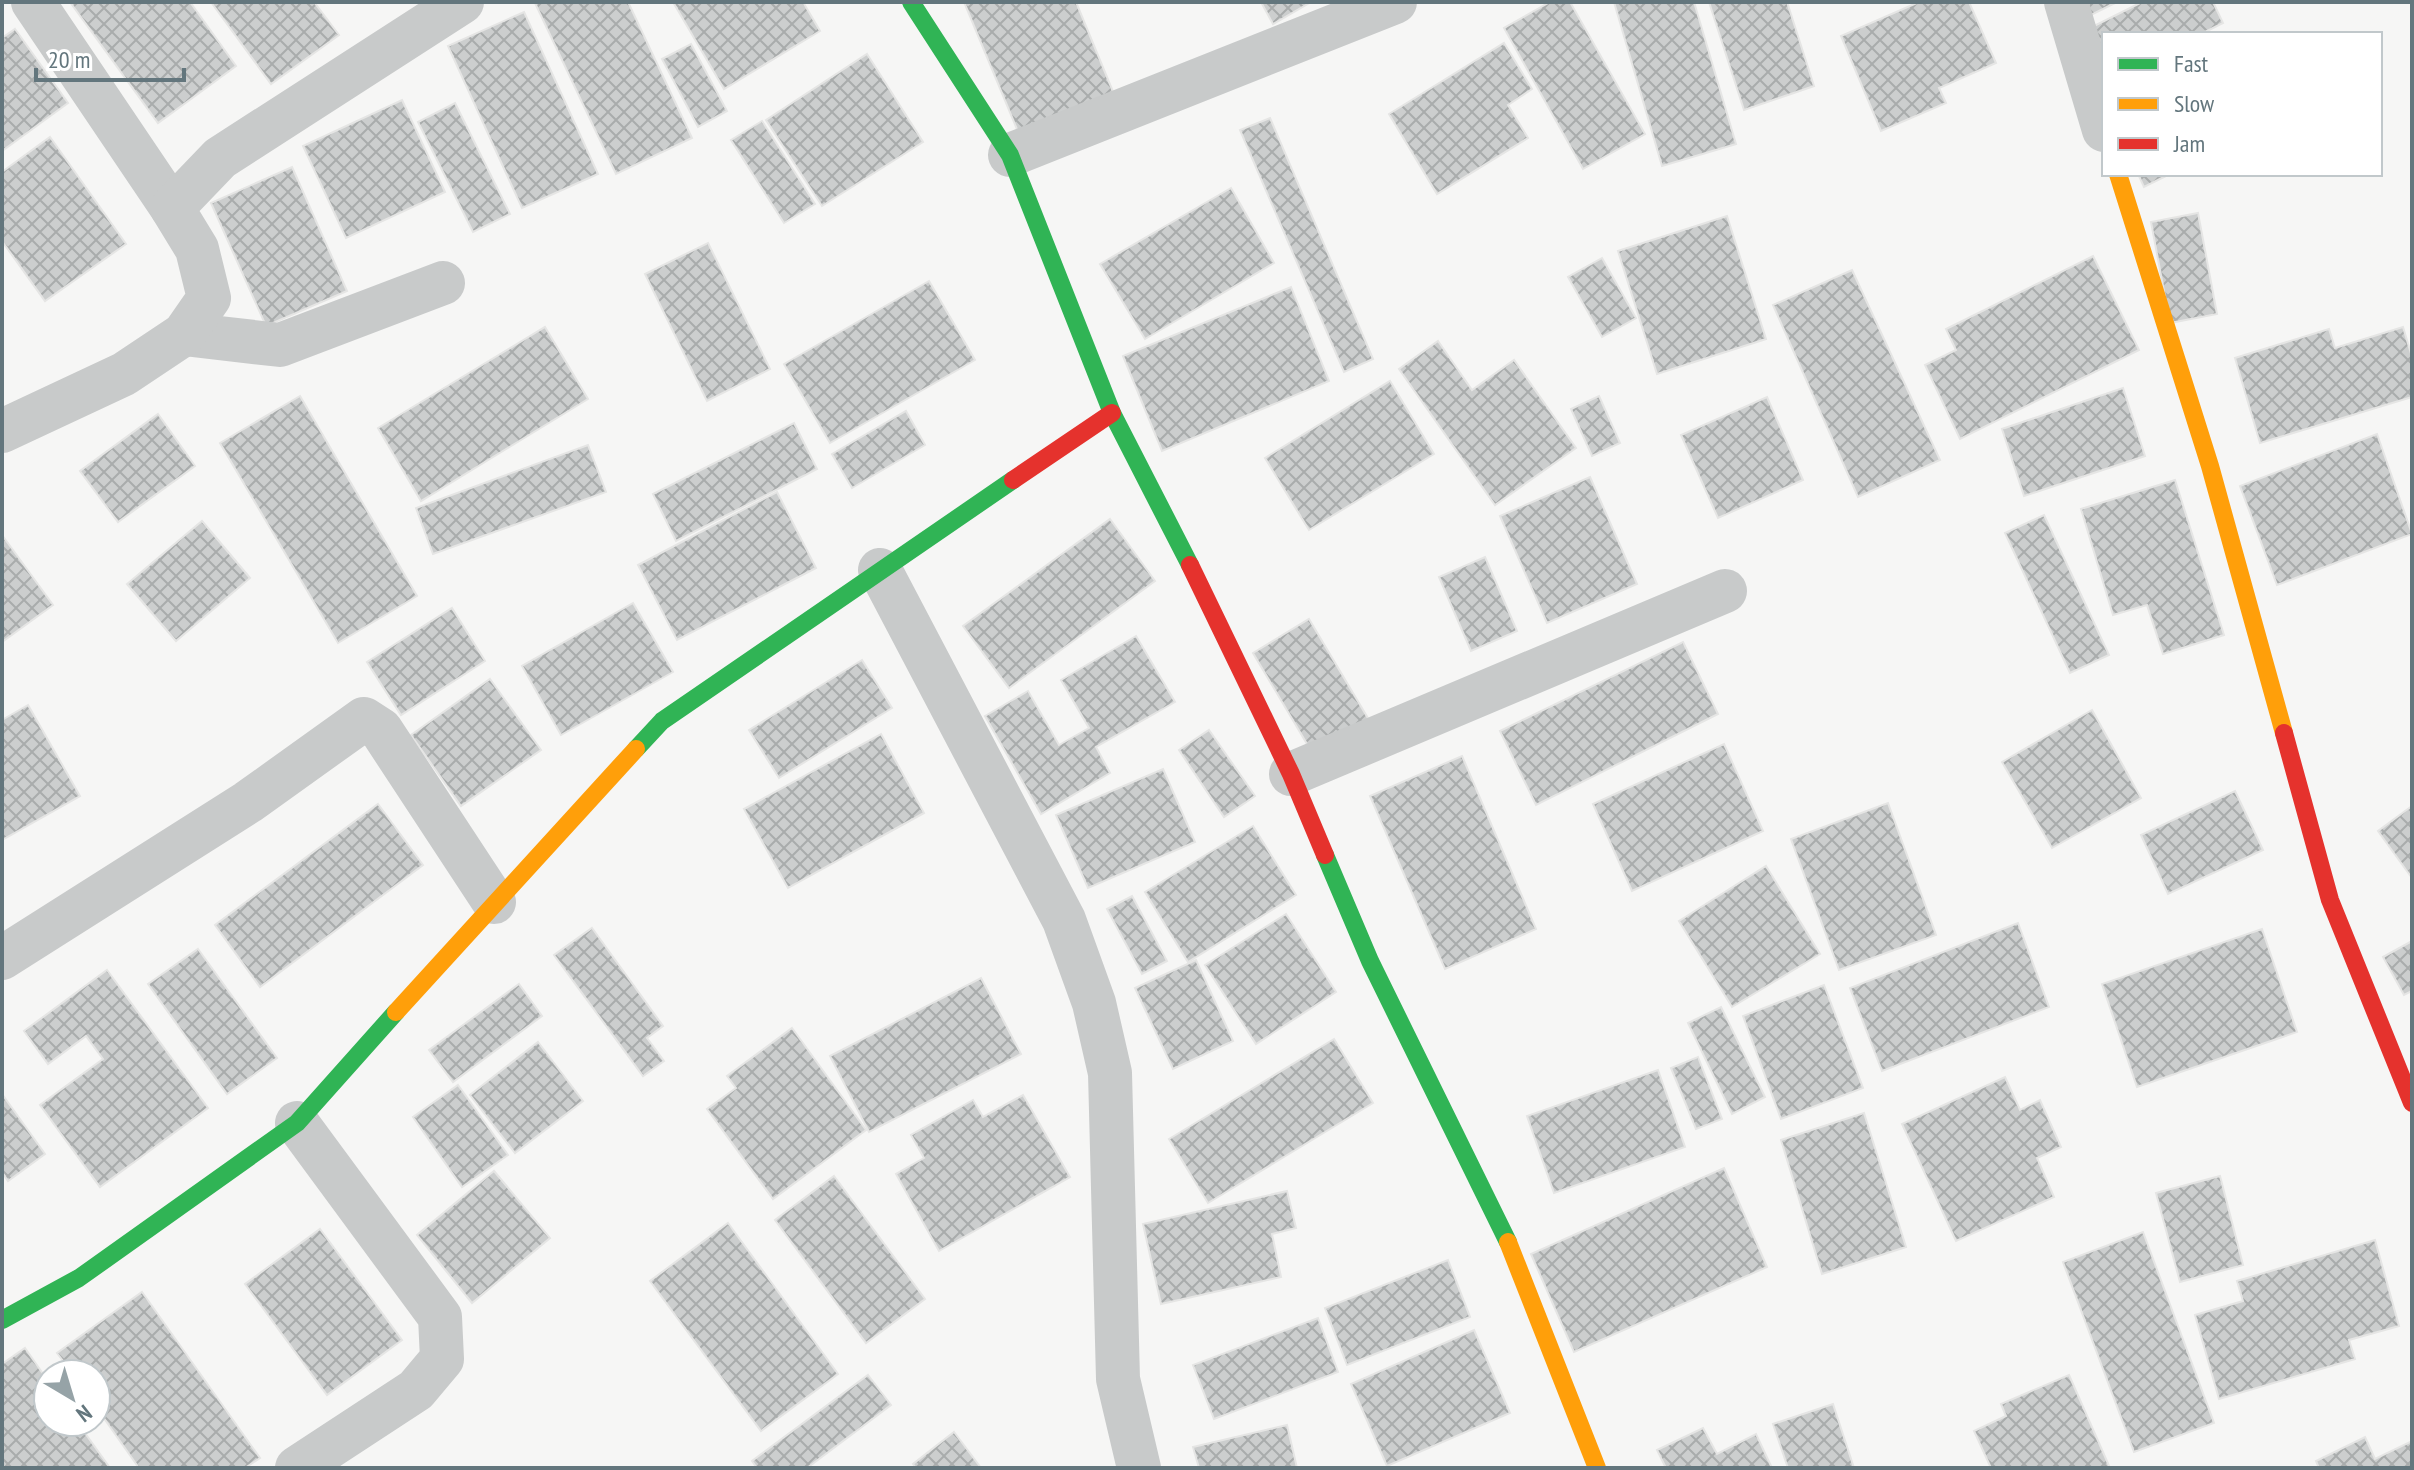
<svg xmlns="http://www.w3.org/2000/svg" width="2414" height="1470" font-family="'PT Sans Narrow',sans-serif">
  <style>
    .building { fill: url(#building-cross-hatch); stroke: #e5e5e4; stroke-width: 2 }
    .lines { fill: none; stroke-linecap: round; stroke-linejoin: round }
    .street { stroke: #c8caca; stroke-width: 44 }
    .fast { stroke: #30b455; stroke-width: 18 }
    .slow { stroke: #ff9f0a; stroke-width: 18 }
    .jam { stroke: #e5322d; stroke-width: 18 }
  </style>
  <defs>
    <pattern id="building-cross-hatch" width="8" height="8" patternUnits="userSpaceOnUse" patternTransform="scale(2)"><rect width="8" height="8" fill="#cccece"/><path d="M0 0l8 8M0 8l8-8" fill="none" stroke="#a9acac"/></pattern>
  </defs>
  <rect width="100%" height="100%" fill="#f6f6f5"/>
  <g class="building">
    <path d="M70,2H190L236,66L158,123Z"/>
    <path d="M211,2H314L339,35L271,84Z"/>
    <path d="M628,2L692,138L616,174L535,3Z"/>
    <path d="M673,2H803L820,31L724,89Z"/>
    <path d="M964,2H1076L1114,94L1019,134Z"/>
    <path d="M1261,2H1311L1273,24Z"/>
    <path d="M1550,2H1570L1645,134L1583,169L1504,28Z"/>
    <path d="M1614,2H1694L1736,144L1662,166Z"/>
    <path d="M1709,2H1787L1814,86L1744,110Z"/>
    <path d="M1919,2H1969L1996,63L1939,88L1946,103L1881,131L1841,36Z"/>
    <path d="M2082,2H2117L2089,16Z"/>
    <path d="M2142,2H2213L2223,23L2201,34H2104V57L2090,28Z"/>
    <path d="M524,12L598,174L522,208L448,46Z"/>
    <path d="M15,29L68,103L2,151V38Z"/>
    <path d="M1504,43L1532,89L1508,105L1528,138L1437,194L1389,114Z"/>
    <path d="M691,44L727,111L698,127L662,59Z"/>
    <path d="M867,54L923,142L822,206L766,120Z"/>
    <path d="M402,100L445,192L346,238L303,146Z"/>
    <path d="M455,103L510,214L473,232L418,122Z"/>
    <path d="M1270,118L1373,359L1344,372L1240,130Z"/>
    <path d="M762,121L815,204L784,223L731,140Z"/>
    <path d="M50,137L126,244L45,301L2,241V172Z"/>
    <path d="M292,167L347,291L266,326L211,203Z"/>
    <path d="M2138,174H2170L2144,187Z"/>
    <path d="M1231,188L1274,263L1145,339L1100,264Z"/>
    <path d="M2198,213L2217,314L2170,323L2151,222Z"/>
    <path d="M1727,216L1766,339L1657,374L1618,251Z"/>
    <path d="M708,243L770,369L707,401L645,274Z"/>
    <path d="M2093,256L2139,350L1960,439L1925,365L1956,350L1946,329Z"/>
    <path d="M1602,258L1636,318L1602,337L1568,277Z"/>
    <path d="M1852,270L1940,460L1858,497L1773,305Z"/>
    <path d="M929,281L975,360L830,443L784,364Z"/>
    <path d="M1291,287L1329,381L1162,451L1123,356Z"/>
    <path d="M545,327L588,399L421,501L378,428Z"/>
    <path d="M2403,327L2412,357V397L2260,443L2235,358L2329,329L2335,348Z"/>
    <path d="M1438,341L1472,390L1514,360L1576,448L1495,505L1399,369Z"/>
    <path d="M1390,381L1434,454L1309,530L1265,458Z"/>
    <path d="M2123,388L2145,456L2024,496L2002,429Z"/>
    <path d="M300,396L417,596L338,643L220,443Z"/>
    <path d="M1599,396L1620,443L1592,456L1571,409Z"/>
    <path d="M1767,397L1803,480L1718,518L1681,435Z"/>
    <path d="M906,411L925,445L852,488L832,454Z"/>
    <path d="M158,414L195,466L118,522L80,471Z"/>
    <path d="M794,423L817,469L676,541L653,494Z"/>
    <path d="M2377,434L2412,534L2277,585L2240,486Z"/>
    <path d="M588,445L606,492L433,554L416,508Z"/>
    <path d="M1590,477L1637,584L1547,623L1500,516Z"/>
    <path d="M2175,480L2224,635L2163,654L2147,605L2113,615L2081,509Z"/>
    <path d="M777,492L816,568L677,640L638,565Z"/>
    <path d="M2044,515L2109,655L2070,673L2005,533Z"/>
    <path d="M1110,519L1155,581L1009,688L963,626Z"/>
    <path d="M202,521L250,578L176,641L127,584Z"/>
    <path d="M2,535L53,605L2,642Z"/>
    <path d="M1485,557L1517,631L1471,651L1439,577Z"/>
    <path d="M633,603L673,672L561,735L522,666Z"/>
    <path d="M452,608L485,661L401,715L367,662Z"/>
    <path d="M1309,619L1369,720L1313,754L1253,653Z"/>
    <path d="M1136,636L1175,702L1096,747L1110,773L1041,814L985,716L1028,691L1059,745L1089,728L1061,680Z"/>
    <path d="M1683,642L1718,714L1536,805L1500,731Z"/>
    <path d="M862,660L892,708L779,778L749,730Z"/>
    <path d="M490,679L541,750L461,806L411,735Z"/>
    <path d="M28,705L80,796L2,840V720Z"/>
    <path d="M2092,710L2141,798L2052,848L2002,762Z"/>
    <path d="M1209,730L1255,796L1224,817L1179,750Z"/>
    <path d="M881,734L924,813L788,888L744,809Z"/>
    <path d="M1724,744L1763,831L1632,891L1593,804Z"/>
    <path d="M1462,756L1536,929L1445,969L1370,796Z"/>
    <path d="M1163,769L1195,842L1088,888L1056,815Z"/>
    <path d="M2235,791L2263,850L2168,894L2141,835Z"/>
    <path d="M1888,803L1936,935L1839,970L1791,839Z"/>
    <path d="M378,804L423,865L260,987L215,925Z"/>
    <path d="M2412,806V878L2378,831Z"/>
    <path d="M1253,826L1296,895L1188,962L1145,892Z"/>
    <path d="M1766,866L1820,954L1732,1007L1679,921Z"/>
    <path d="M1132,896L1167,961L1142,974L1107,909Z"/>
    <path d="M1286,914L1336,992L1256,1044L1205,965Z"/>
    <path d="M2018,923L2049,1007L1882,1071L1850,988Z"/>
    <path d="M592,928L663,1026L647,1038L664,1061L643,1076L554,955Z"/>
    <path d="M2262,929L2297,1032L2137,1087L2102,984Z"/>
    <path d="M2412,941V991L2404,995L2383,957Z"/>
    <path d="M198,949L277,1058L227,1094L148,984Z"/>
    <path d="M1196,960L1233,1041L1173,1069L1135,988Z"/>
    <path d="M107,970L208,1108L100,1187L40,1105L103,1059L86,1036L48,1064L24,1031Z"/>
    <path d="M981,978L1021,1054L869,1132L830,1056Z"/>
    <path d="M519,984L542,1016L453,1082L429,1050Z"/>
    <path d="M1824,985L1863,1088L1781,1119L1743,1016Z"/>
    <path d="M1721,1007L1765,1097L1732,1114L1688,1023Z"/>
    <path d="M792,1028L866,1130L773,1199L707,1109L736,1088L727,1076Z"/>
    <path d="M1334,1039L1373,1103L1208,1203L1169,1139Z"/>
    <path d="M538,1042L583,1101L515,1153L470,1095Z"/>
    <path d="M1698,1057L1722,1119L1696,1129L1671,1068Z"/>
    <path d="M1658,1070L1685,1147L1554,1193L1527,1116Z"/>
    <path d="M2005,1077L2020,1110L2040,1100L2061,1147L2037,1158L2054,1197L1956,1241L1902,1124Z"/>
    <path d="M458,1085L508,1155L462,1187L413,1117Z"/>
    <path d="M2,1094L45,1154L8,1181L2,1172Z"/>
    <path d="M1023,1095L1070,1177L939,1251L896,1174L924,1158L911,1135L973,1100L983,1117Z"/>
    <path d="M1864,1113L1906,1247L1822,1274L1781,1140Z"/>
    <path d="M1724,1168L1767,1267L1574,1352L1531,1254Z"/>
    <path d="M494,1171L550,1238L472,1303L417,1235Z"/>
    <path d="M834,1176L925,1299L866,1343L775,1220Z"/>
    <path d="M2220,1176L2243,1265L2180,1282L2156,1193Z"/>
    <path d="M1287,1191L1296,1228L1272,1234L1281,1277L1161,1304L1143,1224Z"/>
    <path d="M728,1223L838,1374L761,1431L650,1281Z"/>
    <path d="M320,1229L402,1340L327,1395L245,1284Z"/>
    <path d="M2143,1232L2214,1423L2134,1452L2063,1262Z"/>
    <path d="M2375,1240L2399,1326L2349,1340L2355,1359L2219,1399L2195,1315L2243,1301L2237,1281Z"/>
    <path d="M1448,1260L1470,1317L1347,1365L1325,1308Z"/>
    <path d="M142,1292L260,1458L245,1468H139L96,1407V1374H73L57,1353Z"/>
    <path d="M1318,1318L1338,1372L1214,1419L1193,1365Z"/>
    <path d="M1474,1330L1510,1413L1387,1466L1351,1384Z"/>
    <path d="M25,1348L48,1381V1422H77L110,1468H2V1364Z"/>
    <path d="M868,1375L891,1405L807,1468H757L752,1461Z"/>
    <path d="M2069,1375L2110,1468H1991L1974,1431L2006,1416L2001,1404Z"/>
    <path d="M1833,1404L1854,1468H1788L1773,1424Z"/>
    <path d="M1287,1425L1297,1468H1199L1193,1447Z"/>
    <path d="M1703,1428L1717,1454L1756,1434L1772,1468H1666L1657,1450Z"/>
    <path d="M954,1432L981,1468H916L913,1464Z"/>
    <path d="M2365,1437L2375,1459L2412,1441V1468H2319L2316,1461Z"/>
  </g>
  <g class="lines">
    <g class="street">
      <path d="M33,2L172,208"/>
      <path d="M2066,2L2104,130"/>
      <path d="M1010,155L1395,2"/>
      <path d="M184,334L280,345L443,283"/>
      <path d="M2,431L124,374L184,334L209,298L197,249L172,208L220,158L462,2"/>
      <path d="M880,570L1064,920L1094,1003L1110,1073L1118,1379L1139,1468"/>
      <path d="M1291,774L1725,591"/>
      <path d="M2,958L248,802L364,719L381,730L494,902"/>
      <path d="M297,1123L440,1317L442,1359L416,1390L297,1468"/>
    </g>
    <g class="fast">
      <path d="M911,2L1010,155L1112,413L1190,565"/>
      <path d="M636,749L662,721L1013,480"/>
      <path d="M1325,855L1370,961L1508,1242"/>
      <path d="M2,1320L79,1278L297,1123L396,1012"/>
    </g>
    <g class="slow">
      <path d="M2118,174L2210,466L2284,733"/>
      <path d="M396,1012L636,749"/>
      <path d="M1508,1242L1597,1468"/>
    </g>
    <g class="jam">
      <path d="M1013,480L1112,413"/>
      <path d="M1190,565L1291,774L1325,855"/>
      <path d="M2284,733L2330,900L2412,1103"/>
    </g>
  </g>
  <rect width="2414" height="1470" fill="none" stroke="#63767d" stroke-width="8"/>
  <rect x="2102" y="32" width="280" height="144" fill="#ffffff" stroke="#c1c8cb" stroke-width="2"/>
  <rect x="2118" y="58" width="40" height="12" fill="#30b455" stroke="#c1c8cb" stroke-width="2"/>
  <text x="2174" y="72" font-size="24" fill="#63767d">Fast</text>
  <rect x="2118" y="98" width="40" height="12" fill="#ff9f0a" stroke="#c1c8cb" stroke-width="2"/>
  <text x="2174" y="112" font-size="24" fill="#63767d">Slow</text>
  <rect x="2118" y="138" width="40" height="12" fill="#e5322d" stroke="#c1c8cb" stroke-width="2"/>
  <text x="2174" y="152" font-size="24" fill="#63767d">Jam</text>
  <g transform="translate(72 1398) rotate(142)"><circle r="38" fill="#ffffff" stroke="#c1c8cb" stroke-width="2"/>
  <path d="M0-6L14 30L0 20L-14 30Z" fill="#96a3a7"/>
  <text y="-12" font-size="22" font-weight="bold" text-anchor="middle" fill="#63767d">N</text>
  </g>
  <path d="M36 68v12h148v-12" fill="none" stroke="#63767d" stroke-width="4"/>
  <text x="48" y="68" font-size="24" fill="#63767d" stroke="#ffffff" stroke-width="6" paint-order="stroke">20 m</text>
</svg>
